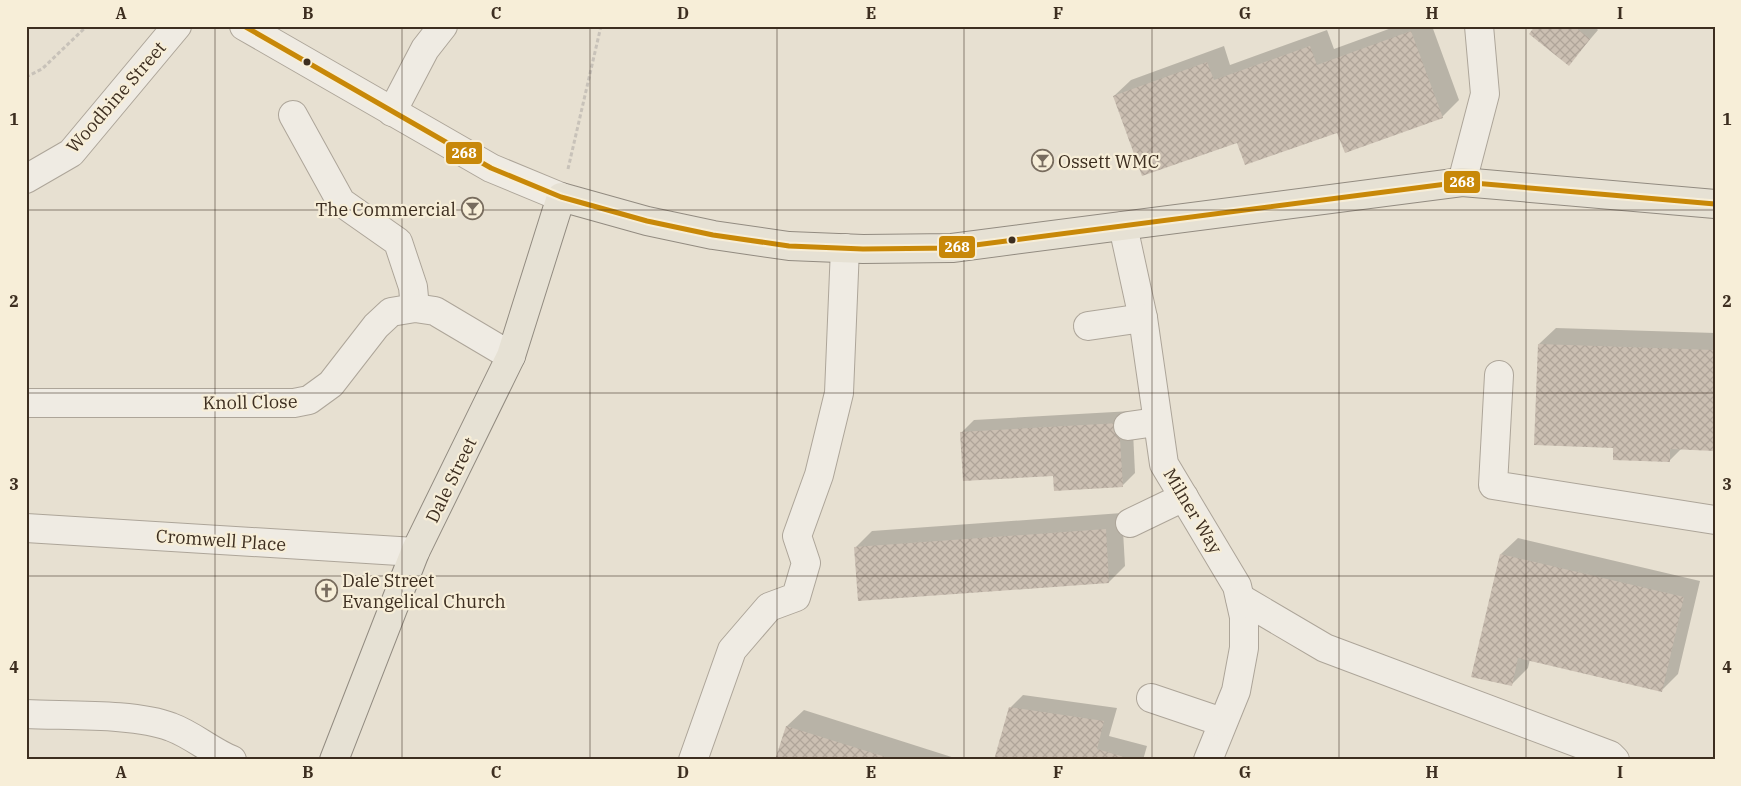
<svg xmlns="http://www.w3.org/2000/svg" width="1741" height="786" font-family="'IBM Plex Serif',serif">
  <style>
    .shadow { fill: #0003 }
    .building { fill: url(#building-cross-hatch) }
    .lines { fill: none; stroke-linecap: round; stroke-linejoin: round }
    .minor-casing { stroke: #ada599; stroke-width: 30 }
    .major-casing { stroke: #928b80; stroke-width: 30 }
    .path { stroke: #c8c2b9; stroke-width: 3; stroke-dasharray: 4 2.5; stroke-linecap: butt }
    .minor { stroke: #efebe3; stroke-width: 28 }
    .major { stroke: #e6e1d4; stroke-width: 28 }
    .bus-1-casing { stroke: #f7eed8; stroke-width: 9 }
    .bus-1 { stroke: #c88808; stroke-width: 5 }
    .grid { fill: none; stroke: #3d2e20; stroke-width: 1; stroke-opacity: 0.55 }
    .bus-dot { fill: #3d2e20; stroke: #f7eed8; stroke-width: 2 }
    .labels { text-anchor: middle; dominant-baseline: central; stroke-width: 4.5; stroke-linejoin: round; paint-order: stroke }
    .street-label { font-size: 18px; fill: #3d2e20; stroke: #f7eed8 }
    .poi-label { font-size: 18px; fill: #3d2e20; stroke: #f7eed8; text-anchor: start }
    .line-badge { stroke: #f7eed8; stroke-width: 2 }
    .badge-label { font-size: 14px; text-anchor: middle; font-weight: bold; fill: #fff }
    .neatline { fill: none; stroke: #3d2e20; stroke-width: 2 }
    .grid-label { font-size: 16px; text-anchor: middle; font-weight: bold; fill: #3d2e20 }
  </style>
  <defs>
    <pattern id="building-cross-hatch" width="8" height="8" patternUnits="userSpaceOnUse" patternTransform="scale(1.25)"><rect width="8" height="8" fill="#cbbfb2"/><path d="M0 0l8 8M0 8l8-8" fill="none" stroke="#afa499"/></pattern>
  </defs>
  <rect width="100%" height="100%" fill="#e7e0d1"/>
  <g class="shadow">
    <path d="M1397,26H1432L1459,100L1442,117L1338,131L1238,141L1114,96L1131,80L1224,46L1230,65L1327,30L1334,49Z"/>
    <path d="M1537,26H1594L1598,30L1569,64Z"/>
    <path d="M1556,328L1715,333V450L1682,448L1669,461L1614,447L1539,344Z"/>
    <path d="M1132,411L1135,473L1122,486L1054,475L961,433L974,420Z"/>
    <path d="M1122,513L1125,566L1109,582L856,547L872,531Z"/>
    <path d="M1518,538L1700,581L1678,674L1662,690L1530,659L1528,668L1511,685L1501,554Z"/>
    <path d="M1023,695L1117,708L1109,736L1147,746L1143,760H996L1010,708Z"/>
    <path d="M804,710L961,760H777L787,726Z"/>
  </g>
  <g class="building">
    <path d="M1535,26H1574L1590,39L1569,66L1529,34Z"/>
    <path d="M1411,31L1443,118L1345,153L1337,133L1245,165L1237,143L1142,176L1113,96L1207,62L1214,80L1310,46L1317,65Z"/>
    <path d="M1538,344L1715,350V451L1670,449V462L1613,460V448L1534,445Z"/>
    <path d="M1119,423L1123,487L1054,491L1053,476L963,481L960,432Z"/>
    <path d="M1106,529L1109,583L858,601L854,547Z"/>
    <path d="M1500,554L1684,597L1662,692L1518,658L1512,686L1471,677Z"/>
    <path d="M1009,707L1104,721L1097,749L1134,760H994Z"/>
    <path d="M786,726L892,759V760H775Z"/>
  </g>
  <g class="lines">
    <defs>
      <g id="minor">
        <path d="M244,26L491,168L561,197"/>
        <path d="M392,112L425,49L443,26"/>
        <path d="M293,115L341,202L398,242L413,287L415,308"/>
        <path d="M26,179L71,153L177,26"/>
        <path d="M1462,182L1485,94L1479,26"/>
        <path d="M1123,226L1143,318L1164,464L1237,586L1244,617V648L1236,691L1208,760"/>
        <path d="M1088,326L1143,318"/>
        <path d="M1499,375L1493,485L1715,520"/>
        <path d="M26,403H294L309,400L331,384L376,326L391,312L415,308L435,311L511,356"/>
        <path d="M1128,426L1156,422"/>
        <path d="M1130,523L1184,497"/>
        <path d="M26,528L415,552"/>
        <path d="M1240,598L1325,648L1610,755L1615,760"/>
        <path d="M1151,698L1222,722"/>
        <path d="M26,714C66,716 136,713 171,727C193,735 210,751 232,760"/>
        <path d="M693,760L732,650L769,607L796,597L806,563L797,536L819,475L839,393L845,248"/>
      </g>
      <path id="major" d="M334,760L415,552L511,356L561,197L647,221L713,235L789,246L863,249L952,248L1462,182L1715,204"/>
    </defs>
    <use href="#minor" class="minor-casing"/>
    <use href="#major" class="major-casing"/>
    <g class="path">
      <path d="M26,77L42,69L87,26"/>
      <path d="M568,169L601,26"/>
    </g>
    <use href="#minor" class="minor"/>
    <use href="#major" class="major"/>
    <defs>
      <path id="bus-1" d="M244,26L491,168L561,197L647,221L713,235L789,246L863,249L952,248L1462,182L1715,204"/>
    </defs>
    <use href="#bus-1" class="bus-1-casing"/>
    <use href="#bus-1" class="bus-1"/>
  </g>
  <path class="grid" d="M215,26V760M402,26V760M590,26V760M777,26V760M964,26V760M1152,26V760M1339,26V760M1526,26V760M26,210H1715M26,393H1715M26,576H1715"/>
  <defs>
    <symbol id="bar-ring" viewBox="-11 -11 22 22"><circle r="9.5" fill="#f7eed8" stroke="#786c5e" stroke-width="1.5"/><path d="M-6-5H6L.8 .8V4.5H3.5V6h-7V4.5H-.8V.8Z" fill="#786c5e"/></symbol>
    <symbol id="church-ring" viewBox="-11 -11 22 22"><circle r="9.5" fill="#f7eed8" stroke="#786c5e" stroke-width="1.5"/><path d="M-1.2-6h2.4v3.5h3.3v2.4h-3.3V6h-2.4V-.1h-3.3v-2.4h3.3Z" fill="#786c5e"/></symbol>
  </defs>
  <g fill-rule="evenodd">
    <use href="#bar-ring" x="1030" y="148" width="25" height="25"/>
    <use href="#bar-ring" x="460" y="196" width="25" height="25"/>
    <use href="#church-ring" x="314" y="578" width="25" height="25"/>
  </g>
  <g class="bus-dot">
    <circle cx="307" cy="62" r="4.5"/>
    <circle cx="1012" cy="240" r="4.5"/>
  </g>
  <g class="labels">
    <g class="street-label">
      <text transform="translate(116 97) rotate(-49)">Woodbine Street</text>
      <text transform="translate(250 402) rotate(-1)">Knoll Close</text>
      <text transform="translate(451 480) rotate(-64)">Dale Street</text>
      <text transform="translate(1193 511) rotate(59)">Milner Way</text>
      <text transform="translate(221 540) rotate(4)">Cromwell Place</text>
    </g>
    <g class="poi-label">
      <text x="1058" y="161">Ossett WMC</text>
      <text x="456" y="209" text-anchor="end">The Commercial</text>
      <text x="342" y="580">Dale Street<tspan x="342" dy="21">Evangelical Church</tspan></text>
    </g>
  </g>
  <g class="line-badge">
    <rect x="445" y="141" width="38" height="24" rx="5" fill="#c88808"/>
    <rect x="1443" y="170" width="38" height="24" rx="5" fill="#c88808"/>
    <rect x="938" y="235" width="38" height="24" rx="5" fill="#c88808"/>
  </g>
  <g class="badge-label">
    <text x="464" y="158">268</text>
    <text x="1462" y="187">268</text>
    <text x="957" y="252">268</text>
  </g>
  <rect width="1741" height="786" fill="none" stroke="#f7eed8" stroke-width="55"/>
  <rect x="28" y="28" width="1686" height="730" class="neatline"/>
  <g class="grid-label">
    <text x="121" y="19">A</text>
    <text x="308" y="19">B</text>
    <text x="496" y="19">C</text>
    <text x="683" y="19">D</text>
    <text x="871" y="19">E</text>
    <text x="1058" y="19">F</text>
    <text x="1245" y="19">G</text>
    <text x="1432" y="19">H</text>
    <text x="1620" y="19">I</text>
    <text x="14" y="125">1</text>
    <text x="1727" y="125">1</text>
    <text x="14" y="307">2</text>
    <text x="1727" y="307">2</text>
    <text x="14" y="490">3</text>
    <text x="1727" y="490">3</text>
    <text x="14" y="673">4</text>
    <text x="1727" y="673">4</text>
    <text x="121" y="778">A</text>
    <text x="308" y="778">B</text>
    <text x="496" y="778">C</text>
    <text x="683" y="778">D</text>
    <text x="871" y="778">E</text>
    <text x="1058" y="778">F</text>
    <text x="1245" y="778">G</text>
    <text x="1432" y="778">H</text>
    <text x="1620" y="778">I</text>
  </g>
</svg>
